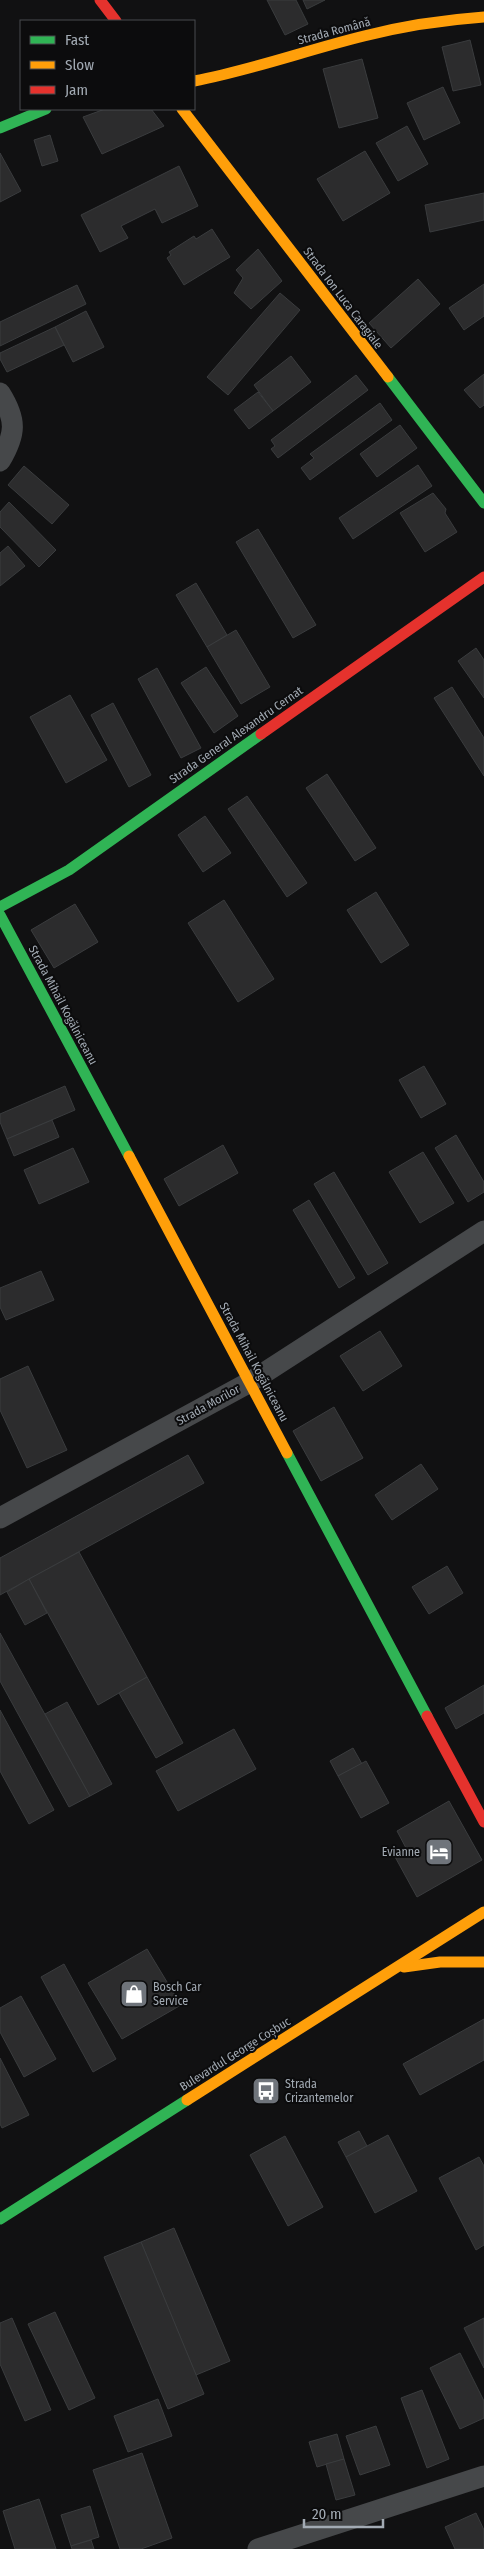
<svg xmlns="http://www.w3.org/2000/svg" width="484" height="2549" font-family="'Fira Sans Condensed',sans-serif">
  <style>
    .building { fill: #2c2c2d; stroke: #3a3c3e }
    .lines { fill: none; stroke-linecap: round; stroke-linejoin: round }
    .street { stroke: #46484a; stroke-width: 21 }
    .fast { stroke: #30b455; stroke-width: 11 }
    .slow { stroke: #ff9f0a; stroke-width: 11 }
    .jam { stroke: #e5322d; stroke-width: 11 }
    .labels { text-anchor: middle; dominant-baseline: central; stroke-width: 4; stroke-linejoin: round; paint-order: stroke }
    .street-label { font-size: 12px; fill: #a2aab3; stroke: #0c0c0d }
    .poi-label { font-size: 12px; fill: #a2aab3; stroke: #0c0c0d; text-anchor: start }
  </style>
  <rect width="100%" height="100%" fill="#111112"/>
  <g class="building">
    <path d="M267,0H296L308,24L285,35Z"/>
    <path d="M303,0H325L307,9Z"/>
    <path d="M470,40L481,85L453,91L442,47Z"/>
    <path d="M362,59L378,118L339,128L323,69Z"/>
    <path d="M443,87L460,123L424,140L407,103Z"/>
    <path d="M105,109H151L164,126L102,154L83,117Z"/>
    <path d="M407,126L428,164L398,181L376,143Z"/>
    <path d="M50,135L58,161L42,166L34,140Z"/>
    <path d="M365,151L390,193L343,221L317,179Z"/>
    <path d="M0,153L21,191L0,202Z"/>
    <path d="M179,166L198,206L162,223L155,209L121,226L128,238L100,252L81,215Z"/>
    <path d="M484,193V220L430,232L425,205Z"/>
    <path d="M212,229L230,257L184,285L167,258L171,255L169,252L194,236L196,239Z"/>
    <path d="M258,249L282,281L251,309L234,293L243,278L236,270Z"/>
    <path d="M418,279L440,304L391,348L369,323Z"/>
    <path d="M484,284V316L464,330L449,308Z"/>
    <path d="M77,285L86,304L0,346V322Z"/>
    <path d="M280,293L300,310L228,395L207,377Z"/>
    <path d="M86,311L104,347L73,362L55,327Z"/>
    <path d="M55,327L64,345L7,372L0,359V353Z"/>
    <path d="M291,356L311,382L273,411L254,385Z"/>
    <path d="M484,374V405L480,408L464,390Z"/>
    <path d="M356,375L368,390L278,458L271,449L275,446L271,440Z"/>
    <path d="M258,392L273,411L249,429L234,410Z"/>
    <path d="M380,403L392,420L310,480L301,468L314,458L310,454Z"/>
    <path d="M400,425L417,448L377,477L360,454Z"/>
    <path d="M418,465L432,486L353,539L339,518Z"/>
    <path d="M24,466L69,505L52,524L8,485Z"/>
    <path d="M433,493L446,509L445,513L457,532L425,552L400,513Z"/>
    <path d="M9,502L56,550L39,567L0,527V512Z"/>
    <path d="M258,529L316,625L293,638L236,542Z"/>
    <path d="M8,546L25,566L0,586V553Z"/>
    <path d="M196,583L227,635L207,647L176,595Z"/>
    <path d="M236,630L270,687L241,704L207,647Z"/>
    <path d="M476,648L484,660V698L458,661Z"/>
    <path d="M206,667L238,716L214,733L181,683Z"/>
    <path d="M157,668L201,748L181,758L138,679Z"/>
    <path d="M452,687L484,738V776L434,698Z"/>
    <path d="M70,695L107,760L66,783L30,717Z"/>
    <path d="M113,703L151,775L129,787L91,715Z"/>
    <path d="M327,774L376,848L355,861L306,788Z"/>
    <path d="M247,796L307,883L287,897L228,809Z"/>
    <path d="M205,816L231,853L203,872L178,835Z"/>
    <path d="M376,892L409,945L381,963L347,910Z"/>
    <path d="M224,900L274,979L238,1002L188,923Z"/>
    <path d="M75,904L98,942L54,968L31,930Z"/>
    <path d="M424,1066L446,1104L421,1118L399,1080Z"/>
    <path d="M65,1086L75,1110L7,1139L0,1122V1114Z"/>
    <path d="M52,1120L59,1137L14,1156L7,1139Z"/>
    <path d="M456,1135L484,1182V1192L468,1202L435,1148Z"/>
    <path d="M223,1145L238,1173L179,1206L164,1179Z"/>
    <path d="M73,1148L89,1182L39,1204L24,1170Z"/>
    <path d="M423,1152L454,1203L420,1223L389,1172Z"/>
    <path d="M334,1172L388,1263L368,1275L314,1184Z"/>
    <path d="M309,1200L355,1278L339,1288L293,1210Z"/>
    <path d="M41,1271L54,1300L6,1320L0,1307V1288Z"/>
    <path d="M380,1331L402,1366L363,1391L340,1356Z"/>
    <path d="M28,1366L67,1450L27,1468L0,1410V1379Z"/>
    <path d="M334,1407L363,1458L321,1481L293,1431Z"/>
    <path d="M188,1455L204,1483L0,1595V1558Z"/>
    <path d="M421,1464L438,1489L392,1520L375,1495Z"/>
    <path d="M79,1552L147,1677L98,1705L29,1579Z"/>
    <path d="M447,1566L463,1593L429,1614L412,1587Z"/>
    <path d="M29,1579L47,1613L25,1625L7,1592Z"/>
    <path d="M0,1633L90,1796L69,1807L0,1681Z"/>
    <path d="M147,1677L183,1743L156,1758L119,1693Z"/>
    <path d="M484,1685V1713L456,1729L445,1708Z"/>
    <path d="M67,1702L112,1784L90,1796L45,1714Z"/>
    <path d="M0,1710L54,1810L29,1824L0,1771Z"/>
    <path d="M234,1729L256,1769L178,1811L156,1771Z"/>
    <path d="M353,1748L362,1764L338,1776L330,1761Z"/>
    <path d="M366,1761L389,1803L361,1818L338,1776Z"/>
    <path d="M449,1801L482,1860L417,1897L394,1855L406,1848L397,1831Z"/>
    <path d="M147,1949L181,2005L122,2039L88,1983Z"/>
    <path d="M64,1964L116,2059L93,2072L41,1977Z"/>
    <path d="M21,1996L56,2059L24,2077L0,2032V2008Z"/>
    <path d="M484,2019V2060L420,2095L403,2064Z"/>
    <path d="M0,2058L29,2115L2,2128L0,2124Z"/>
    <path d="M359,2131L367,2146L346,2157L338,2142Z"/>
    <path d="M388,2135L417,2191L375,2213L346,2157Z"/>
    <path d="M285,2136L323,2207L288,2226L250,2155Z"/>
    <path d="M479,2157L484,2166V2245L476,2250L439,2178Z"/>
    <path d="M174,2228L230,2361L196,2375L141,2242Z"/>
    <path d="M141,2242L204,2394L168,2409L104,2257Z"/>
    <path d="M55,2312L95,2398L69,2410L28,2324Z"/>
    <path d="M12,2318L51,2410L25,2421L0,2364V2323Z"/>
    <path d="M484,2318V2368L464,2328Z"/>
    <path d="M460,2353L484,2401V2418L460,2429L430,2368Z"/>
    <path d="M422,2390L449,2459L427,2468L401,2398Z"/>
    <path d="M158,2399L172,2436L128,2452L114,2416Z"/>
    <path d="M376,2426L390,2465L360,2475L346,2436Z"/>
    <path d="M337,2434L344,2459L317,2467L309,2442Z"/>
    <path d="M142,2453L172,2538L141,2549H120L93,2470Z"/>
    <path d="M344,2459L355,2495L336,2500L326,2464Z"/>
    <path d="M39,2499L56,2549H15L3,2511Z"/>
    <path d="M90,2506L99,2537L71,2546L61,2515Z"/>
    <path d="M476,2513L484,2530V2549H455L445,2527Z"/>
    <path d="M91,2540L94,2549H72L71,2546Z"/>
  </g>
  <g class="lines">
    <g class="street">
      <path d="M0,393C17,420 16,434 0,461"/>
      <path d="M0,1518L250,1382L484,1231"/>
      <path d="M258,2549L484,2476"/>
    </g>
    <g class="fast">
      <path d="M0,128L46,109"/>
      <path d="M388,377L484,503"/>
      <path d="M0,907L69,870L261,734"/>
      <path d="M0,915L129,1156"/>
      <path d="M287,1453L427,1716"/>
      <path d="M0,2219L187,2100"/>
    </g>
    <g class="slow">
      <path d="M194,81C252,70 307,50 364,36C403,26 443,20 484,17"/>
      <path d="M182,109L388,377"/>
      <path d="M129,1156L287,1453"/>
      <path d="M404,1967L440,1962H484"/>
      <path d="M187,2100L484,1912"/>
    </g>
    <g class="jam">
      <path d="M100,0L116,21"/>
      <path d="M261,734L484,577"/>
      <path d="M427,1716L484,1822"/>
    </g>
  </g>
  <defs>
    <symbol id="hotel-square" viewBox="-11 -11 22 22"><rect x="-9" y="-9" width="18" height="18" rx="4" fill="#6f747b" stroke="#0c0c0d"/><path d="M-6-4.5h1.5V1H6V5H4.5V3h-9V5H-6ZM-4 0a1.8 1.8 0 1 1 3.6 0ZM.5 0V-2.5h3Q6-2.5 6 0Z" fill="#fff"/></symbol>
    <symbol id="shop-square" viewBox="-11 -11 22 22"><rect x="-9" y="-9" width="18" height="18" rx="4" fill="#6f747b" stroke="#0c0c0d"/><path d="M-5-2.5h2.3a2.7 3.5 0 0 1 5.4 0H5L5.5 6h-11ZM-1.5-2.5h3a1.5 2.3 0 0 0-3 0Z" fill="#fff"/></symbol>
    <symbol id="bus-square" viewBox="-11 -11 22 22"><rect x="-9" y="-9" width="18" height="18" rx="4" fill="#6f747b" stroke="#0c0c0d"/><path d="M-5-6H5V4H4V6H2V4H-2V6H-4V4H-5ZM-3.5-4V0h7V-4ZM-3.5 1.2v1.5H-2V1.2ZM2 1.2v1.5H3.5V1.2Z" fill="#fff"/></symbol>
  </defs>
  <g fill-rule="evenodd">
    <use href="#hotel-square" x="423" y="1836" width="32" height="32"/>
    <use href="#shop-square" x="118" y="1978" width="32" height="32"/>
    <use href="#bus-square" x="250" y="2075" width="32" height="32"/>
  </g>
  <g class="labels">
    <g class="street-label">
      <text transform="translate(334 31) rotate(-15)">Strada Română</text>
      <text transform="translate(343 298) rotate(53)">Strada Ion Luca Caragiale</text>
      <text transform="translate(236 735) rotate(-35)">Strada General Alexandru Cernat</text>
      <text transform="translate(63 1005) rotate(62)">Strada Mihail Kogălniceanu</text>
      <text transform="translate(254 1362) rotate(62)">Strada Mihail Kogălniceanu</text>
      <text transform="translate(208 1405) rotate(-29)">Strada Morilor</text>
      <text transform="translate(235 2054) rotate(-32)">Bulevardul George Coșbuc</text>
    </g>
    <g class="poi-label">
      <text x="420" y="1852" text-anchor="end">Evianne</text>
      <text x="153" y="1987">Bosch Car<tspan x="153" dy="14">Service</tspan></text>
      <text x="285" y="2084">Strada<tspan x="285" dy="14">Crizantemelor</tspan></text>
    </g>
  </g>
  <rect x="20" y="20" width="175" height="90" fill="#0c0c0d" stroke="#484b4f"/>
  <rect x="30" y="36" width="25" height="8" fill="#30b455" stroke="#484b4f"/>
  <text x="65" y="45" font-size="15" fill="#a2aab3">Fast</text>
  <rect x="30" y="61" width="25" height="8" fill="#ff9f0a" stroke="#484b4f"/>
  <text x="65" y="70" font-size="15" fill="#a2aab3">Slow</text>
  <rect x="30" y="86" width="25" height="8" fill="#e5322d" stroke="#484b4f"/>
  <text x="65" y="95" font-size="15" fill="#a2aab3">Jam</text>
  <path d="M304 2519v8h79v-8" fill="none" stroke="#a2aab3" stroke-width="2.5"/>
  <text x="312" y="2519" font-size="15" fill="#a2aab3" stroke="#0c0c0d" stroke-width="4" paint-order="stroke">20 m</text>
</svg>
